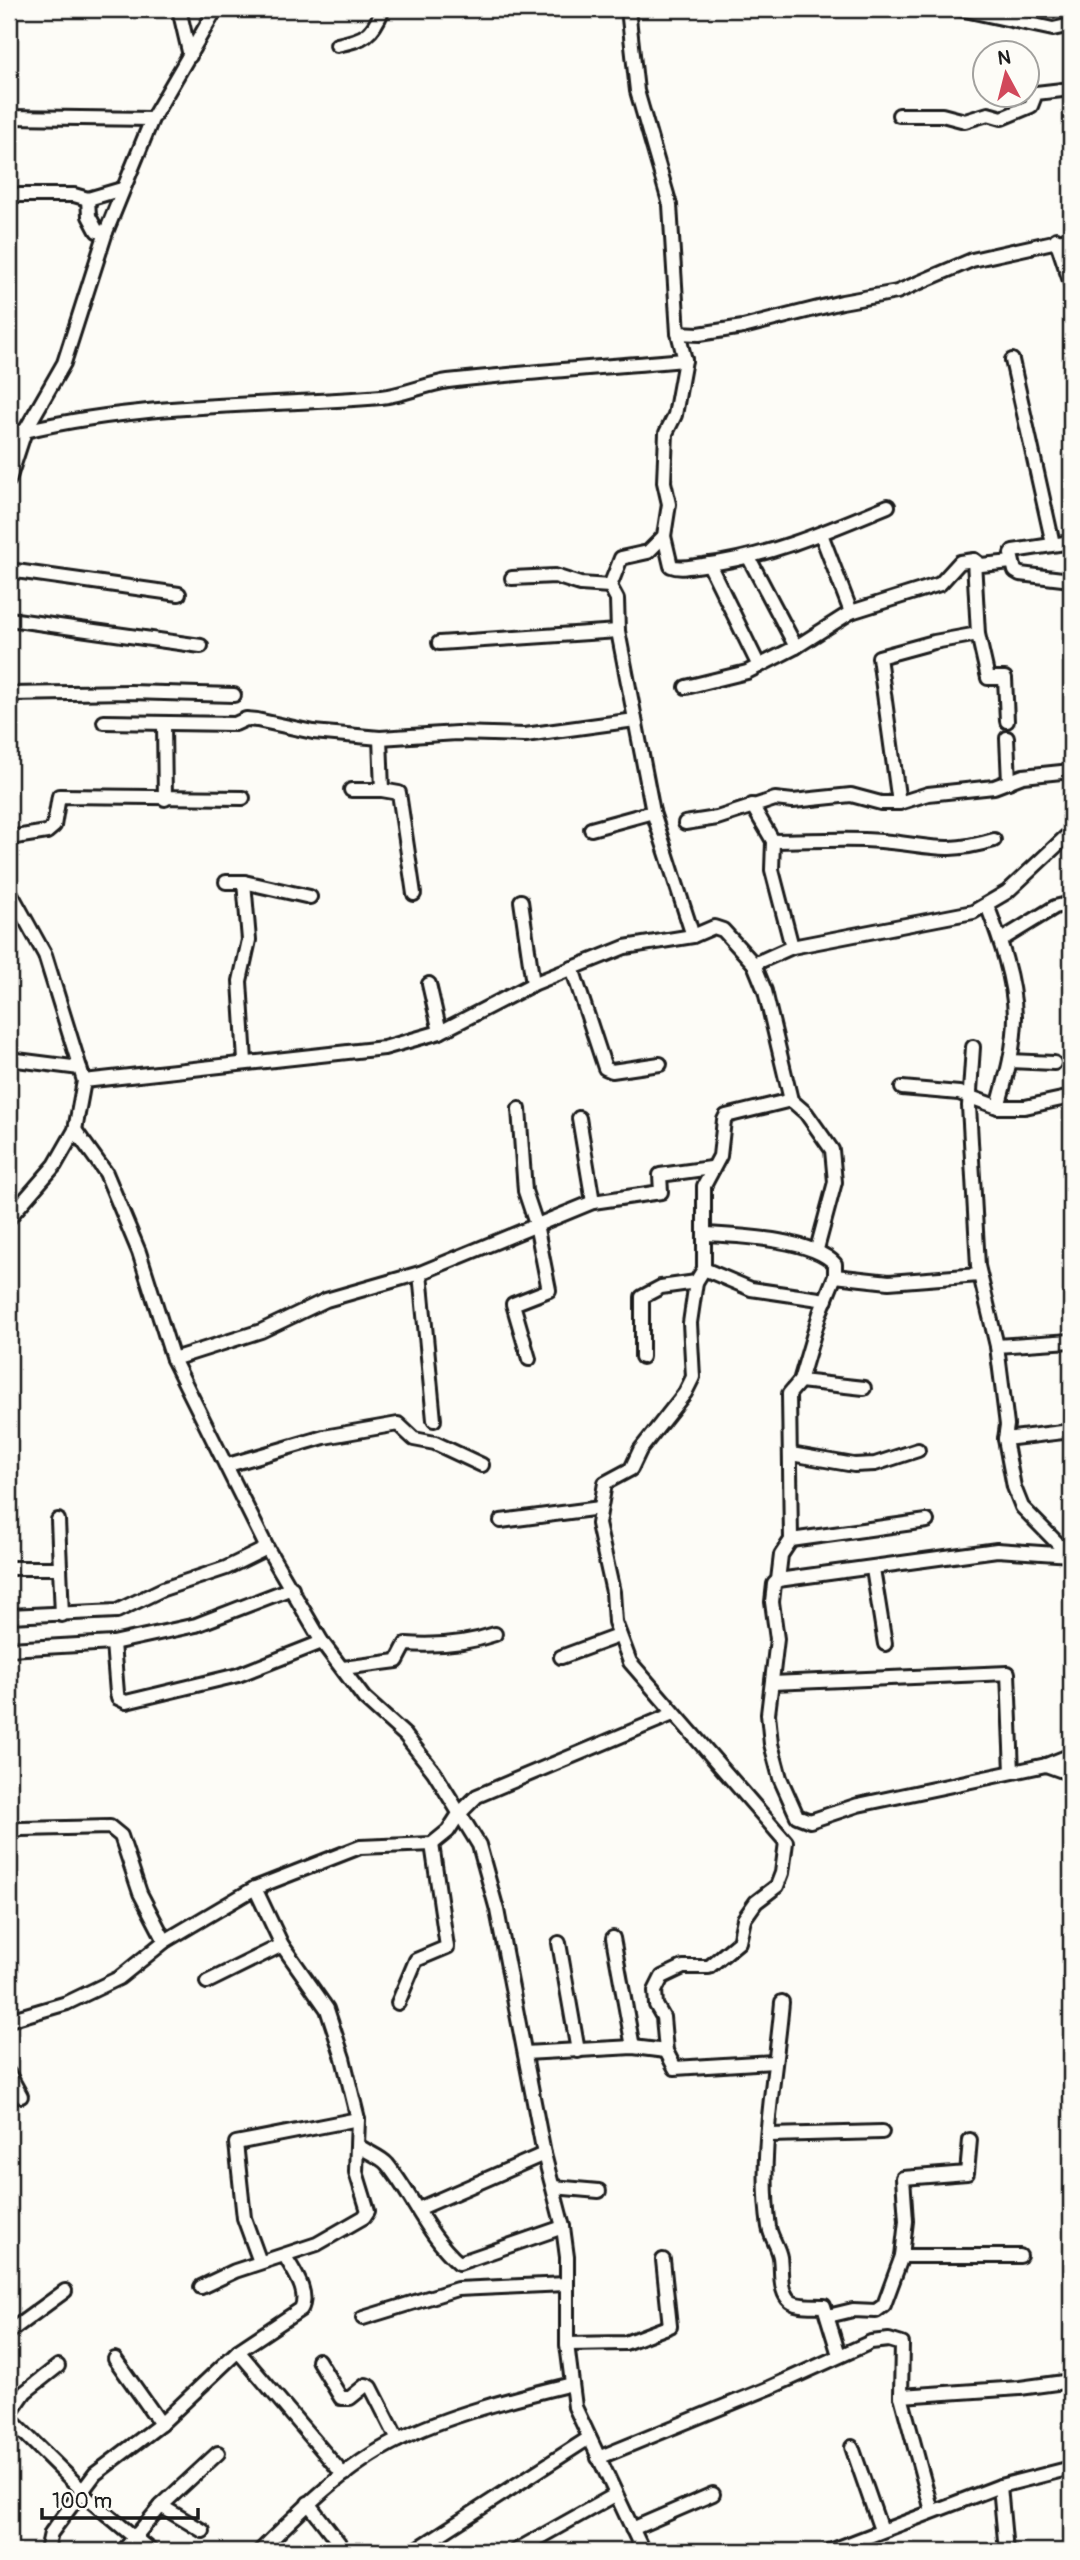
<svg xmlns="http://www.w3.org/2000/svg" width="1080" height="2560" font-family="Pangolin,sans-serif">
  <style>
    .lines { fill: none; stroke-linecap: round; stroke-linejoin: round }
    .minor-casing { stroke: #1c1c1c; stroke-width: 18 }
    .minor { stroke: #fdfcf7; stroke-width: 12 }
  </style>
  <rect width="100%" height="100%" fill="#fdfcf7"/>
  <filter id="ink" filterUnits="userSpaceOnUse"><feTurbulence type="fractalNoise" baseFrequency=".0143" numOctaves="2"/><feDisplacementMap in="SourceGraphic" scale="14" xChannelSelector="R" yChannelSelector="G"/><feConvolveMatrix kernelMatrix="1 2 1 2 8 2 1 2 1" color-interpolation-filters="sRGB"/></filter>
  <g filter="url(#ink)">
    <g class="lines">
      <defs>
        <g id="minor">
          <path d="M179,9L190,56"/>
          <path d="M628,9L637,91L670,205L678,333L685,360L675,415L666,433L664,482L669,504L664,536L648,552L621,558L610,586L617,599L618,631L653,812L693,936"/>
          <path d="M960,9L1053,29L1071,25"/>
          <path d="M337,45C365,39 372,36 383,9"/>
          <path d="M899,115H942L965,121L988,114L1002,118L1031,106L1036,93L1071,89"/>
          <path d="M9,117L152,119"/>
          <path d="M9,195H74L88,199L122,189"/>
          <path d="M88,199L89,216L97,231L106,232"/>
          <path d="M1056,239L1071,284"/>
          <path d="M678,333L699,334L743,327L842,302L897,292L972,260L1071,238"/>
          <path d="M1012,360L1053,544"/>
          <path d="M9,435C131,402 256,407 381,397C404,395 426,384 448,381C527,372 606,367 685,360"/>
          <path d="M9,480L25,431L64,363L106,232L152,119L216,9"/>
          <path d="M821,534L851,612"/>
          <path d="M664,536L671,566C681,570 693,566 703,565C768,557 828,531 888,506"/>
          <path d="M1071,542L1013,551L1011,554L1015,571L1020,574L1071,580"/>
          <path d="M749,558L796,647"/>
          <path d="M974,560L978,634L988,678H1005L1007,721"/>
          <path d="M709,564L759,666"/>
          <path d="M9,570L179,594"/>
          <path d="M512,578L555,576L580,584L610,586"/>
          <path d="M9,619L201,646"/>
          <path d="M439,643L618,631"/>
          <path d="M686,687L747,672L796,647L851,612L940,584L960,562L974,560L981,565L1012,562"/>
          <path d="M9,694L130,692L234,695"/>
          <path d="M104,722L235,724L246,719L257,720L313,732L380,738L457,733L525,735L635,720"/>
          <path d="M164,724L165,799"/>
          <path d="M380,738L382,790"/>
          <path d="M1007,738L1009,782"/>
          <path d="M351,790H382L399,793L414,894"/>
          <path d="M899,803L879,657L934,642L978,634"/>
          <path d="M752,805L773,841L772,870L792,947"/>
          <path d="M685,823L717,818L775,799L793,801L851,795L881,803H899L928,794L994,787L1023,776L1071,771"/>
          <path d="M591,829L653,812"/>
          <path d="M9,838L47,832L54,826L59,796L243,798"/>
          <path d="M773,841C808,841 846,838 881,841C930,845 943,855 994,840"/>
          <path d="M226,882H244L310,897"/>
          <path d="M244,882L249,940L240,981L245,1061"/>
          <path d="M9,890L45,955L84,1081L75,1130L55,1165L9,1218"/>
          <path d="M521,901L533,984"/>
          <path d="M987,905C1000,939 1014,979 1015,1016C1015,1047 1006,1078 998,1107"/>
          <path d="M1001,940L1055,907L1071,903"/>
          <path d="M754,964L792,947L973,912L1007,892L1071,832"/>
          <path d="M572,968L605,1068L612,1071L660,1064"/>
          <path d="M429,984L440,1032"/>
          <path d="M973,1047L969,1106L978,1266L997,1346L1007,1425L1005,1439L1014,1487L1022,1507L1069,1555"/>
          <path d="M9,1059L80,1068"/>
          <path d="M1010,1061L1054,1063"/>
          <path d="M84,1081L384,1048L440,1032L533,984L625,947L693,936L714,927L723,930L754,964L765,991L791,1100L806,1113L832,1150L835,1182L817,1249"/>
          <path d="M902,1088L959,1093L998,1107H1025L1071,1097"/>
          <path d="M519,1109L525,1191L536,1224L549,1290L513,1304L529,1359"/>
          <path d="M579,1118L593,1202"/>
          <path d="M75,1130L106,1173L139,1252L173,1359L267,1548L322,1642L364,1698L405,1735L434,1772L479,1845L497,1910L544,2154L563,2227L567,2257V2344L575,2407L643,2551"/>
          <path d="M706,1234C740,1236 813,1239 835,1264V1276L820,1313L800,1381L789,1394L791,1540L781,1555L778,1580L774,1584L772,1602L777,1639L768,1714L771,1744L780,1778L797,1816L810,1821L858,1805L1046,1765L1071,1755"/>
          <path d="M704,1269L751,1289L826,1300"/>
          <path d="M420,1273L434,1420"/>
          <path d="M835,1276L889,1282L979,1275"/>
          <path d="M997,1346L1071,1341"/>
          <path d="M642,1357V1297L661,1287L696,1282"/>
          <path d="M173,1359L261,1331L326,1300L420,1273L593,1202L661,1192L660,1175L711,1168"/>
          <path d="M800,1381L864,1388"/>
          <path d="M1005,1439L1071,1431"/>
          <path d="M791,1454L854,1465L875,1464L918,1450"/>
          <path d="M228,1465L324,1437L398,1424L414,1439L435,1443L482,1465"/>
          <path d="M58,1520L62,1615"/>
          <path d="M501,1521L600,1508"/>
          <path d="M791,1540L927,1521"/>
          <path d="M9,1568H60"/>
          <path d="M873,1569L885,1644"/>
          <path d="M778,1580L997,1550L1071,1555"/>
          <path d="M9,1616L117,1611L163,1589L226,1568L267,1548"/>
          <path d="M113,1643L117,1693L118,1698L126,1702L238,1675L322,1642"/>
          <path d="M9,1649L113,1643L196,1625L292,1588"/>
          <path d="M561,1657L618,1636"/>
          <path d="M343,1668L397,1661L406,1644C437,1646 466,1644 495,1634"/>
          <path d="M772,1683L1008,1673L1012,1772"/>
          <path d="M1046,1765L1071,1774"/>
          <path d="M9,1833L21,1829L110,1827L121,1836L140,1893L165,1941"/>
          <path d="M613,1938L633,2047"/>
          <path d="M559,1943L578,2051"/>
          <path d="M207,1982L282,1945"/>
          <path d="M782,2002C776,2074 758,2156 769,2227C771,2238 778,2246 780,2257C782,2270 779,2288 788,2299C795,2308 813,2305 824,2306L839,2355"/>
          <path d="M398,2003L416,1960L447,1947L432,1844"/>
          <path d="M9,2020L67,2003L119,1978L165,1941L255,1888L360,1847L432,1844L448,1831L459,1814L477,1796L673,1714"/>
          <path d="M525,2053L633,2047L666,2051"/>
          <path d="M773,2062L675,2068L666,2051L663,2017L656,2005L655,1991L662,1977L683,1967H709L739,1942L744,1919L756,1902L777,1886L782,1873L786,1842L630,1662L615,1622L613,1592L598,1524L605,1483L631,1469L640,1450L685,1393L693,1377L690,1323L696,1282L704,1269V1186L720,1156L724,1120L726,1116L791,1100"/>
          <path d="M9,2074L21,2096"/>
          <path d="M770,2135L882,2132"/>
          <path d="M359,2146C367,2152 381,2157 387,2164C413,2196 427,2235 459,2263L563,2227"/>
          <path d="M553,2187L599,2191"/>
          <path d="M418,2209L544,2154"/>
          <path d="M902,2256H1020"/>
          <path d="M260,2262L244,2218L236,2143L358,2119"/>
          <path d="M201,2287L235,2271L317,2244L364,2217L368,2211L356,2172L358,2119L343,2058L327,2009L282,1945L255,1888"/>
          <path d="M828,2316L853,2310L876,2311L884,2305L902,2256L906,2221L903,2178L967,2173L970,2140"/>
          <path d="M363,2318L457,2289L566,2284"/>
          <path d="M9,2332L65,2291"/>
          <path d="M567,2344L625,2343L670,2326L663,2260"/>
          <path d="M238,2351L340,2471L345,2474"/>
          <path d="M115,2359L161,2424"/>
          <path d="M318,2360L341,2398H350L366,2385L371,2387L398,2440"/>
          <path d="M901,2396L1020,2388L1071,2381"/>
          <path d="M9,2415L25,2392L58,2366"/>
          <path d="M9,2418L83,2491L85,2496L151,2551"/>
          <path d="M852,2447L881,2530"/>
          <path d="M598,2458L769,2388L871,2342L889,2340L902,2344L901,2396L932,2511"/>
          <path d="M1000,2486L1006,2551"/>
          <path d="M308,2503L339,2543"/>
          <path d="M161,2506L203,2531"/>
          <path d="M632,2529L713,2494"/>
          <path d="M47,2551L51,2533L95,2474L161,2424L238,2351L301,2309C310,2292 293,2271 285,2256"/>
          <path d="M123,2551L161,2506L218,2453"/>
          <path d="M260,2551C301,2510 345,2466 398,2440C448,2415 518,2397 572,2384"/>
          <path d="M414,2551L589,2438"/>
          <path d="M515,2551L615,2495"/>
          <path d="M830,2551L1000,2486L1071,2468"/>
        </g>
      </defs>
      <use href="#minor" class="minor-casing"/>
      <use href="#minor" class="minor"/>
    </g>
  </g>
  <rect width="1080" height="2560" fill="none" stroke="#fdfcf7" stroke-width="35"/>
  <rect x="18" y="18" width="1045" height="2525" fill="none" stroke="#1c1c1c" stroke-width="2.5" filter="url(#ink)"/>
  <g transform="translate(1006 74) rotate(353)"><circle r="33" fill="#fdfcf7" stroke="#a3a29f" stroke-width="2"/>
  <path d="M0-5L12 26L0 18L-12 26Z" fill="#d1495b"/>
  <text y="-10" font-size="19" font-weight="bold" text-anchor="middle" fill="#1c1c1c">N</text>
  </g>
  <path d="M42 2508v10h156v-10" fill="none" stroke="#1c1c1c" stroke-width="3.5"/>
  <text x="52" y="2508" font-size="21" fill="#1c1c1c" stroke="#fdfcf7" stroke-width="5" paint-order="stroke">100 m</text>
</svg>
